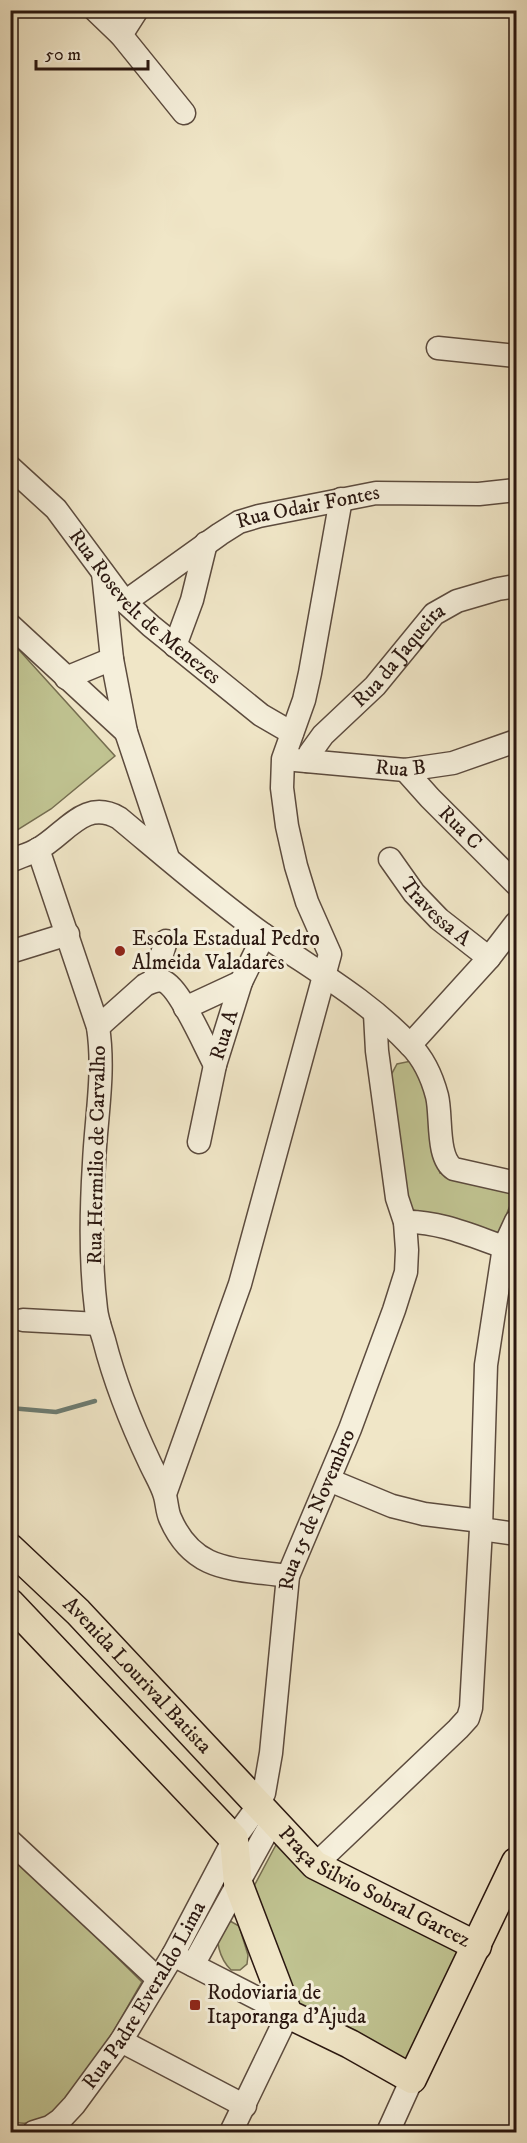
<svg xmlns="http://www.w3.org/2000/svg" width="527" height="2143" font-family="'IM FELL DW Pica',serif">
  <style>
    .green { fill: #c0c391; stroke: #756d50; stroke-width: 1.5 }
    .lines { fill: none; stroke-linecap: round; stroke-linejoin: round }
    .stream { stroke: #6d7c72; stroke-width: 4.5 }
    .minor-casing { stroke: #5c4b3e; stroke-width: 25 }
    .major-casing { stroke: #2a1710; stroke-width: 31 }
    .minor { stroke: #f5efdb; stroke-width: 22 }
    .major { stroke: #f0e6c7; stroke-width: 28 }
    .poi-dot { fill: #8f2418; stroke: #f5efdb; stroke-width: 2 }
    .labels { text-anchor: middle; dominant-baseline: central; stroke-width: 6; stroke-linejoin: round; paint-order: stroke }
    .street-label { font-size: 21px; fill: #2a1710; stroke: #f5efdb }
    .poi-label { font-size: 21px; fill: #2a1710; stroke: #f5efdb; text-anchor: start }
  </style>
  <rect width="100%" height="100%" fill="#f0e6c7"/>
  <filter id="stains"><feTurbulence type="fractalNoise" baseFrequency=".00333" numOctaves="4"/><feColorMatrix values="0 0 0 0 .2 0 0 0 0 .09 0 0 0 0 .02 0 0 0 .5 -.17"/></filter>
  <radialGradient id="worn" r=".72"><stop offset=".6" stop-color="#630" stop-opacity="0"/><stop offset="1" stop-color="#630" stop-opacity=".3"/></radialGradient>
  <g class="green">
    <path d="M10,640L115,756L51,809L11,834Z"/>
    <path d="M411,1061L429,1095L436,1160L440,1173L512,1187L515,1193L499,1233L410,1209L403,1204L389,1079L397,1064Z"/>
    <path d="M278,1841L462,1950L406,2060L348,2027L333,2026L304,2011L295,2000L253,1888Z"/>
    <path d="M10,1852L142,1982C121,2017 80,2098 46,2118C35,2124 23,2124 11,2122Z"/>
    <path d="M230,1921L239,1926L248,1955L247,1964L240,1970H231C219,1958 215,1940 219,1924Z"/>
  </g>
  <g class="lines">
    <path class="stream" d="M10,1408L56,1412L95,1401"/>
    <defs>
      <g id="minor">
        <path d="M95,10L121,35L184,113"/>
        <path d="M121,35L137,10"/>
        <path d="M438,348L516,356"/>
        <path id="s1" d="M10,467L56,509L125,602L151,626L261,715L292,733"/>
        <path d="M103,573L112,659L126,732L168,858"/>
        <path id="s2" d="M125,602L220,534L239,522L259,516L376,493L479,494L516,490"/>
        <path d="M10,625L126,732"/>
        <path d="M175,646L192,600L206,543"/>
        <path d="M66,678L112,659"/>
        <path id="s3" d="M295,760L405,770L453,763L516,741"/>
        <path id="s4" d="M307,761L310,753L323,735L375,686L434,614L457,601L498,589L516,586"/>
        <path id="s5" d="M405,770L430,798L516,884"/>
        <path d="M38,849L98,1027C105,1073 96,1117 94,1163C91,1211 90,1261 96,1309C97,1319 101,1330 104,1340C115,1383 131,1423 150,1463C155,1474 162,1485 165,1496C167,1503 167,1511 170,1518C194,1574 235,1568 288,1576"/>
        <path id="s6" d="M390,859L414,893L439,919L489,958"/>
        <path d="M10,861C19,857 29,854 37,850C66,834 84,798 119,818C167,858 214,899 264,935C314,970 368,1000 410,1045C424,1059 432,1077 437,1096C442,1116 436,1158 454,1169L516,1183"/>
        <path d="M10,952L68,934"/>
        <path d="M154,980L166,941"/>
        <path d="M185,1008L241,982"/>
        <path d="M98,1027L145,985C151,982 156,979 163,981C180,987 205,1047 215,1065"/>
        <path d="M410,1045L489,958L516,923"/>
        <path id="s7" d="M199,1142L215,1065L241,982L264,935"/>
        <path d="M405,1222C439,1221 472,1236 504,1247"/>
        <path d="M23,1320L99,1324"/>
        <path d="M329,1480L392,1506L424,1514L481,1521"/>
        <path d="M165,1494L240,1284L330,954L307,902L296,866L287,826L282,788L283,759L304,700L310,673L341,499"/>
        <path d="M481,1529L516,1534"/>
        <path d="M10,1841L158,1979"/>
        <path d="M315,1865L458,1729L468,1718L471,1708L481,1529L486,1365L504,1247L516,1221"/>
        <path d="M173,1955L288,2014L231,2132"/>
        <path d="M193,1965L273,1820"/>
        <path d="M121,2041L245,2106"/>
        <path id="s8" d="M34,2132L50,2127L60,2120L74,2105L121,2041L173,1955L234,1839L259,1805L264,1793L271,1753L288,1576L350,1429L394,1310L406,1272L407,1250L405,1222L397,1198L377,1051L375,1014"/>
        <path d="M388,2132L412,2079"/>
      </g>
      <g id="major">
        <path id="s9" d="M10,1548L78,1612L315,1865L477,1946"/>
        <path d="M10,1603L234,1839L238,1883L288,2014L350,2044L412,2079L516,1862"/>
      </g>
    </defs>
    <use href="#minor" class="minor-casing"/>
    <use href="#major" class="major-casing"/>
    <use href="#minor" class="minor"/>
    <use href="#major" class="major"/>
  </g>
  <g class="poi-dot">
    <circle cx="120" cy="951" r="6"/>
    <rect x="189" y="1999" width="12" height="12" rx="3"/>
  </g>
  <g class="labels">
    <g class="street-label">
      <text stroke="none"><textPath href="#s2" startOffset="210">Rua Odair Fontes</textPath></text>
      <text stroke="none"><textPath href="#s1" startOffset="195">Rua Rosevelt de Menezes</textPath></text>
      <text stroke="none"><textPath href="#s4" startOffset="141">Rua da Jaqueira</textPath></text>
      <text stroke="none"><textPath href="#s3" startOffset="106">Rua B</textPath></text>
      <text stroke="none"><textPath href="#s5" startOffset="80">Rua C</textPath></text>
      <text stroke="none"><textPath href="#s6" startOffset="70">Travessa A</textPath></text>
      <text stroke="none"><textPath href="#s7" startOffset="110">Rua A</textPath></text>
      <text transform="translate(97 1155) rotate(-89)">Rua Hermilio de Carvalho</text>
      <text stroke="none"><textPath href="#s8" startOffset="706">Rua 15 de Novembro</textPath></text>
      <text stroke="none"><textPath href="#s9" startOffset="180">Avenida Lourival Batista</textPath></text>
      <text stroke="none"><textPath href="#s9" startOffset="502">Praça Silvio Sobral Garcez</textPath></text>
      <text stroke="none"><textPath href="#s8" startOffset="180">Rua Padre Everaldo Lima</textPath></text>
    </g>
    <g class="poi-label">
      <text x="132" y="939">Escola Estadual Pedro<tspan x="132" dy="24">Almeida Valadares</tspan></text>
      <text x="207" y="1993">Rodoviaria de<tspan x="207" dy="24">Itaporanga d'Ajuda</tspan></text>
    </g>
  </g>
  <rect width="527" height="2143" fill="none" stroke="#f0e6c7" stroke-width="36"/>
  <rect x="12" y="12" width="503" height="2119" fill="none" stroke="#2a1710" stroke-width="3"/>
  <rect x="18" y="18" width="491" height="2107" fill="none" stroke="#2a1710" stroke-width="1.5"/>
  <path d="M36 60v9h112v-9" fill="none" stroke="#2a1710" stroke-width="3"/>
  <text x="45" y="60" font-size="18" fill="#2a1710" stroke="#f5efdb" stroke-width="4.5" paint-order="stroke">50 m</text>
  <rect width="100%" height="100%" filter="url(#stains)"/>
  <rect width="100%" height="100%" fill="url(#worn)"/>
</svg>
